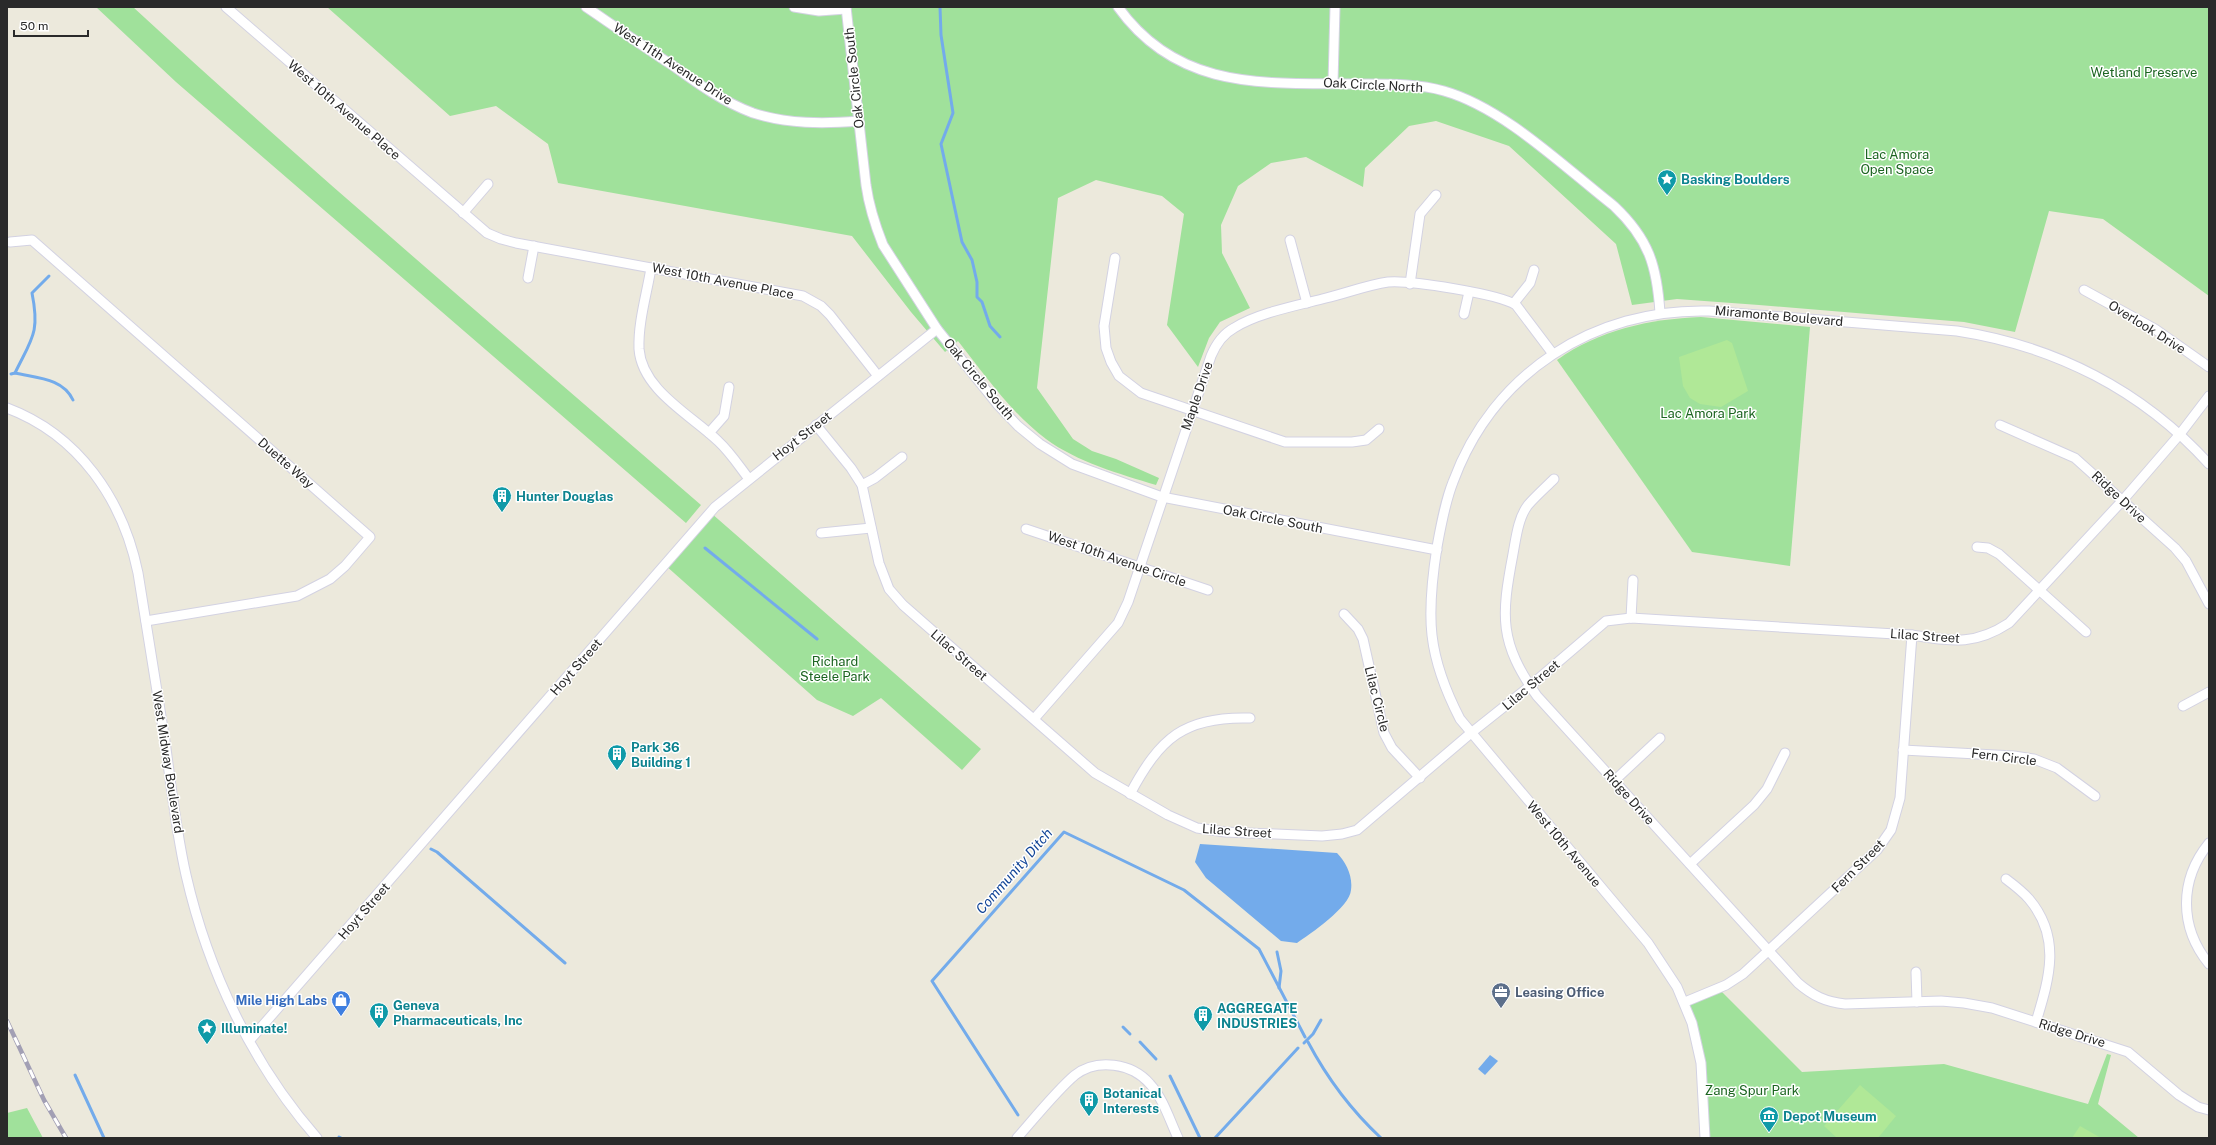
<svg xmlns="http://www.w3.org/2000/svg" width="2216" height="1145" font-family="'Public Sans',sans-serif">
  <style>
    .green { fill: #a0e19b }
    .pitch { fill: #b0e897 }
    .water { fill: #73abeb }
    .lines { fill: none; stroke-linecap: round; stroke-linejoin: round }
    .stream { stroke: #73abeb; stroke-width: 3 }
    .minor-casing { stroke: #d3d2e2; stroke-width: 11 }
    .minor { stroke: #fff; stroke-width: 9 }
    .rail-casing { stroke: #a29fb4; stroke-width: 4.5 }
    .rail { stroke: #fff; stroke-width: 3; stroke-dasharray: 9; stroke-linecap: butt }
    .labels { text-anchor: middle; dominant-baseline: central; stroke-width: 3; stroke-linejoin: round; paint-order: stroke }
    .street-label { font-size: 13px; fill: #2a2a2a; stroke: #fff }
    .park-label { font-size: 13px; fill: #1c6521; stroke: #fff }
    .culture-label { font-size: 13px; font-weight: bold; fill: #0d838f; stroke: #fff; text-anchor: start }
    .service-label { font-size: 13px; font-weight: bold; fill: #4e5e75; stroke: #fff; text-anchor: start }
    .shop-label { font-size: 13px; font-weight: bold; fill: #366cbe; stroke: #fff; text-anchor: end }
    .water-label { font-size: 14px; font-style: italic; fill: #124597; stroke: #fff }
  </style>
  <rect width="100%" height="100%" fill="#ece9dc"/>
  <g class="green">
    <path d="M96,7H133C318,178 511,340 701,505L686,523L176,82Z"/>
    <path d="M327,7H2209V296L2103,219L2049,211L2015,332L1964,322L1759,305L1677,299L1632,305L1616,244L1509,146L1436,121L1409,126L1365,168L1363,187L1306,157L1271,163L1238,186L1221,225L1222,253L1250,308L1220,322L1209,338L1198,367L1167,325L1184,214L1162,196L1096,180L1058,198L1037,388L1073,439L1092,451L1116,459L1159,478L1156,485C1120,474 1077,462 1046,439C1011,413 985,375 958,341L945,352L911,312L852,236L558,183L548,144L496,106L450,116Z"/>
    <path d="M1701,317L1810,327L1790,566L1692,552L1557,360C1599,330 1649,319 1701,317Z"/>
    <path d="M711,513L981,749L962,770L881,698L853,716L817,700L665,565Z"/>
    <path d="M1718,988L1802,1072L1944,1064L2088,1104L2107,1054L2111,1055L2098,1104L2139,1138H1705L1702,1074L1685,1002Z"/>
    <path d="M27,1108L43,1138H7V1113Z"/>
  </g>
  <g class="pitch">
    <path d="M1727,340L1732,343L1748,391L1721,407L1700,404L1690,398L1683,386L1679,357Z"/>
    <path d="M1860,1085L1896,1116L1878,1138H1837L1824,1126Z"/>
    <path d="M2080,1126L2101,1138H2072Z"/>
  </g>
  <g class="water">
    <path d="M1200,844L1337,853C1346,862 1353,876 1351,890C1350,907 1310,934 1297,943L1281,941L1206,878L1195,862Z"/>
    <path d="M1490,1055L1498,1061L1485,1075L1478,1069Z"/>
  </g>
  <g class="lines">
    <g class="stream">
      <path d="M940,7L941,35L953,113L941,144L962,242L972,260L977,282V297L982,302L990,326L1000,337"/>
      <path d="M15,373C37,378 63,378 73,400"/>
      <path d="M11,374L15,373C32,338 40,333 32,293L49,276"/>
      <path d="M705,548L817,639"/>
      <path d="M431,849L437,852L565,963"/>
      <path d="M1277,952L1281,971L1279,988"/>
      <path d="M1123,1027L1130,1034"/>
      <path d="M1140,1042L1156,1059"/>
      <path d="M1308,1042C1326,1076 1352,1111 1381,1138"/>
      <path d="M1304,1043L1313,1034L1321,1020"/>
      <path d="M75,1075L104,1138"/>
      <path d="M1170,1076L1200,1138"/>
      <path d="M1018,1115L932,981L1064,832L1184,890L1259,949L1305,1037"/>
      <path d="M339,1137L341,1138"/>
      <path d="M1215,1138L1298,1048"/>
    </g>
    <defs>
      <g id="minor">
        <path d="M226,7L487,233L501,239L516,243L803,296L821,306L830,315L878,376"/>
        <path d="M586,7C614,26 643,46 672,65C697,83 723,102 753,113C788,124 823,124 859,121"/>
        <path d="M794,7L819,11L846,9"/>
        <path d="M846,7L866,185C869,206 875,225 883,245L937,329L998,405L1018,426L1040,444L1072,464L1162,497L1437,550"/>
        <path d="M1118,7C1181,95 1273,82 1369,84C1394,84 1420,84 1444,91C1504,108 1564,167 1614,206C1649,239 1657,266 1660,313"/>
        <path d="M1333,83L1335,7"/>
        <path d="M463,213L488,184"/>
        <path d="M1290,240L1307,303"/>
        <path d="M10,242L32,240L370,537L345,566L330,579L297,596L146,621"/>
        <path d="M1115,258L1104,326L1106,348L1111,362L1119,376L1141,393L1285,442H1352L1366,440L1379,429"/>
        <path d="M651,268C647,293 638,322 639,349C642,390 691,415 718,441C730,452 739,466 749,479"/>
        <path d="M528,278L534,246"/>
        <path d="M1410,284L1420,214L1436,195"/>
        <path d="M2084,290L2155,329L2209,367"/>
        <path d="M1514,303L1530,283L1534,270"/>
        <path d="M1464,314L1469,292"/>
        <path d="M7,408C79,435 123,500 138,573C147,629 156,685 165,741C171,785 176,831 186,875C208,971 252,1064 317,1138"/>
        <path d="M816,425L851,468L862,485L879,563L889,589L903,605L1095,773L1168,815L1197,828L1225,832L1322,836L1342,834L1357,830L1471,733L1530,686L1606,621L1631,618L1912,635C1952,641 1974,646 2009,623L2123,500L2180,434L2209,396"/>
        <path d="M2000,425L2075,458L2175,548L2186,561L2209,604"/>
        <path d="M709,433L724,416L729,387"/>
        <path d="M1554,479C1546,487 1536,496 1528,505C1518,518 1516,538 1513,554C1501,617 1499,642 1537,696L1798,983C1813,996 1826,1002 1845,1004L1941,1001L1964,1003L1992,1008L2128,1052L2179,1095L2198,1107L2209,1110"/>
        <path d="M862,485L875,478L902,457"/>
        <path d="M1026,529L1208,590"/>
        <path d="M821,533L871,528"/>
        <path d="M1977,547L1988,548L1999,554L2086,632"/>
        <path d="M1344,614L1358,629L1363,639L1384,733L1392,748L1420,778"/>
        <path d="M1631,618L1633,580"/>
        <path d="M2183,706L2209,692"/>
        <path d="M1034,719L1118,623L1128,602L1211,356C1216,344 1223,334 1234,328C1257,313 1299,305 1326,298C1347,293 1367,285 1388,282C1410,280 1499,294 1516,305L1553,354"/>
        <path d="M1903,750L2014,756L2034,759L2057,768L2095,796"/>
        <path d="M1614,781L1660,738"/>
        <path d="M1130,794C1160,738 1184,716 1250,718"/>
        <path d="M2209,843C2179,880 2179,927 2209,964"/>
        <path d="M1690,864L1754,805L1767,789L1785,753"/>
        <path d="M2006,879C2014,885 2023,892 2029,899C2062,938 2049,979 2036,1022"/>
        <path d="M1916,972L1917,1002"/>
        <path d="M1685,1002L1726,985L1743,974L1877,850L1891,830L1900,798L1912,635"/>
        <path d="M250,1040L715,507L937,329"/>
        <path d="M1017,1138C1033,1120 1057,1090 1075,1075C1097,1058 1132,1063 1150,1084C1163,1098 1170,1121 1178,1138"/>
        <path d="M1705,1138L1701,1063L1692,1023L1677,987L1648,943L1460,719C1427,655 1426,617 1437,547C1441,525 1445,502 1453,482C1493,373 1594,308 1709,311L1957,331C2055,346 2142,390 2209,464"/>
      </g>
    </defs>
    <use href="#minor" class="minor-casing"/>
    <use href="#minor" class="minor"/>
    <defs>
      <path id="rail" d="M7,1021L44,1100L66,1138"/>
    </defs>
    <use href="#rail" class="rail-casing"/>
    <use href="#rail" class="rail"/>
  </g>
  <defs>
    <symbol id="sight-pin" viewBox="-11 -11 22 30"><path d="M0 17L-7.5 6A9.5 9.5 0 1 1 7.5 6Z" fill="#0f9aa8" stroke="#fff"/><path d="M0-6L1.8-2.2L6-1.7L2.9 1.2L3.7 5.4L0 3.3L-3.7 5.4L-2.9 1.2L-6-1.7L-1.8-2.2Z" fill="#fff"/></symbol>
    <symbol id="building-pin" viewBox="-11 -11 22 30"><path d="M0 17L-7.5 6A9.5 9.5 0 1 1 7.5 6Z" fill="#0f9aa8" stroke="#fff"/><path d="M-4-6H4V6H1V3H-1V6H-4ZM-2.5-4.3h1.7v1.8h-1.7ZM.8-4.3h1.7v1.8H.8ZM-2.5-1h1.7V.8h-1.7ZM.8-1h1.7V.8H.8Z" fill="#fff"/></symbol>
    <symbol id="office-pin" viewBox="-11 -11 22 30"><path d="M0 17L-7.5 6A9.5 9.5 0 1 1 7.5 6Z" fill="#5c6f8a" stroke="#fff"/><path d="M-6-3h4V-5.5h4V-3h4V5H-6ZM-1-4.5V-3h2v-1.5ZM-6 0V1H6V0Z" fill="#fff"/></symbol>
    <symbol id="shop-pin" viewBox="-11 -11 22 30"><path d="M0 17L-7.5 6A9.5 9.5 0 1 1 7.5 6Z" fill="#3f7fe0" stroke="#fff"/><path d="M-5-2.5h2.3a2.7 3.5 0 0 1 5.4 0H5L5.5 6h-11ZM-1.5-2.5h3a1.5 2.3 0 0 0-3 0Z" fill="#fff"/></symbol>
    <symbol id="museum-pin" viewBox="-11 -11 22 30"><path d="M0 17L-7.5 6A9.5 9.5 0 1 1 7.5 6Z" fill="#0f9aa8" stroke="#fff"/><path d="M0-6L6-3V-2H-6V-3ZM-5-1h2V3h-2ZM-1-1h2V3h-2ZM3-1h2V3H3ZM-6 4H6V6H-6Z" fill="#fff"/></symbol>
  </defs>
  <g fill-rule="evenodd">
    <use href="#sight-pin" x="1656" y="168" width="22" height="30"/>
    <use href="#building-pin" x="491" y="485" width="22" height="30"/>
    <use href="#building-pin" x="606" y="743" width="22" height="30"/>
    <use href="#office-pin" x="1490" y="981" width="22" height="30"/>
    <use href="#shop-pin" x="330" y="989" width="22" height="30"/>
    <use href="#building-pin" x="368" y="1001" width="22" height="30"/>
    <use href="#building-pin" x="1192" y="1004" width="22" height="30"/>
    <use href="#sight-pin" x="196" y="1017" width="22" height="30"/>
    <use href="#building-pin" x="1078" y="1089" width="22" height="30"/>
    <use href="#museum-pin" x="1758" y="1105" width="22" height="30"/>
  </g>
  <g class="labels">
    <g class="street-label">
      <text transform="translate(673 64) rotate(33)">West 11th Avenue Drive</text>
      <text transform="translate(854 78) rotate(-96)">Oak Circle South</text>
      <text transform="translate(1373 85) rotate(3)">Oak Circle North</text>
      <text transform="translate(344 110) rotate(41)">West 10th Avenue Place</text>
      <text transform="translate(723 281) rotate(11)">West 10th Avenue Place</text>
      <text transform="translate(1779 316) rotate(5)">Miramonte Boulevard</text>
      <text transform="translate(2147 327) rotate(32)">Overlook Drive</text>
      <text transform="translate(979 379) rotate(50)">Oak Circle South</text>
      <text transform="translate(1197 396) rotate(-71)">Maple Drive</text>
      <text transform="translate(802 436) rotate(-38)">Hoyt Street</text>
      <text transform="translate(286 463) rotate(41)">Duette Way</text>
      <text transform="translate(2119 497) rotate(43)">Ridge Drive</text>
      <text transform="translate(1273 519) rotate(11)">Oak Circle South</text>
      <text transform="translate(1117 559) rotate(19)">West 10th Avenue Circle</text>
      <text transform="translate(1925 636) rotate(4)">Lilac Street</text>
      <text transform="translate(959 655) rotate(41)">Lilac Street</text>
      <text transform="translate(576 667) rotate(-49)">Hoyt Street</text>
      <text transform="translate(1531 685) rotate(-40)">Lilac Street</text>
      <text transform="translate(1377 699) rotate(76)">Lilac Circle</text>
      <text transform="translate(2004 757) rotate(7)">Fern Circle</text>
      <text transform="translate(168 762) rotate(81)">West Midway Boulevard</text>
      <text transform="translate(1629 797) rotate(48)">Ridge Drive</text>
      <text transform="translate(1237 831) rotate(4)">Lilac Street</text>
      <text transform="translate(1564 844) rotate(50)">West 10th Avenue</text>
      <text transform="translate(1858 866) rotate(-45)">Fern Street</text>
      <text transform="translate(364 911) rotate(-49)">Hoyt Street</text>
      <text transform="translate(2072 1033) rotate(17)">Ridge Drive</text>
    </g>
    <g class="park-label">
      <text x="2144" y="72">Wetland Preserve</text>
      <text x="1897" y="154">Lac Amora<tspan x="1897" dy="15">Open Space</tspan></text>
      <text x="1708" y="413">Lac Amora Park</text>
      <text x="835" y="661">Richard<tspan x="835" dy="15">Steele Park</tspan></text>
      <text x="1752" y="1090">Zang Spur Park</text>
    </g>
    <g class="culture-label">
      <text x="1681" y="179">Basking Boulders</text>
      <text x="516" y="496">Hunter Douglas</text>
      <text x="631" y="747">Park 36<tspan x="631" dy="15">Building 1</tspan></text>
      <text x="393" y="1005">Geneva<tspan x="393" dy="15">Pharmaceuticals, Inc</tspan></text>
      <text x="1217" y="1008">AGGREGATE<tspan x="1217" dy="15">INDUSTRIES</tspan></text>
      <text x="221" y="1028">Illuminate!</text>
      <text x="1103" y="1093">Botanical<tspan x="1103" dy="15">Interests</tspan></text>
      <text x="1783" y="1116">Depot Museum</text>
    </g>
    <g class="service-label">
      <text x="1515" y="992">Leasing Office</text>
    </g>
    <g class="shop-label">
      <text x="327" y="1000">Mile High Labs</text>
    </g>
    <g class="water-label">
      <text transform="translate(1014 871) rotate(-49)">Community Ditch</text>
    </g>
  </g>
  <rect width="2216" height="1145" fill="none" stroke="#2a2a2a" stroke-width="16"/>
  <path d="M14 30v6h74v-6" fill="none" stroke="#2a2a2a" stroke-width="2"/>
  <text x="20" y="30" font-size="12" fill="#2a2a2a" stroke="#ffffff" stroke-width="3" paint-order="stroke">50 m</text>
</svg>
